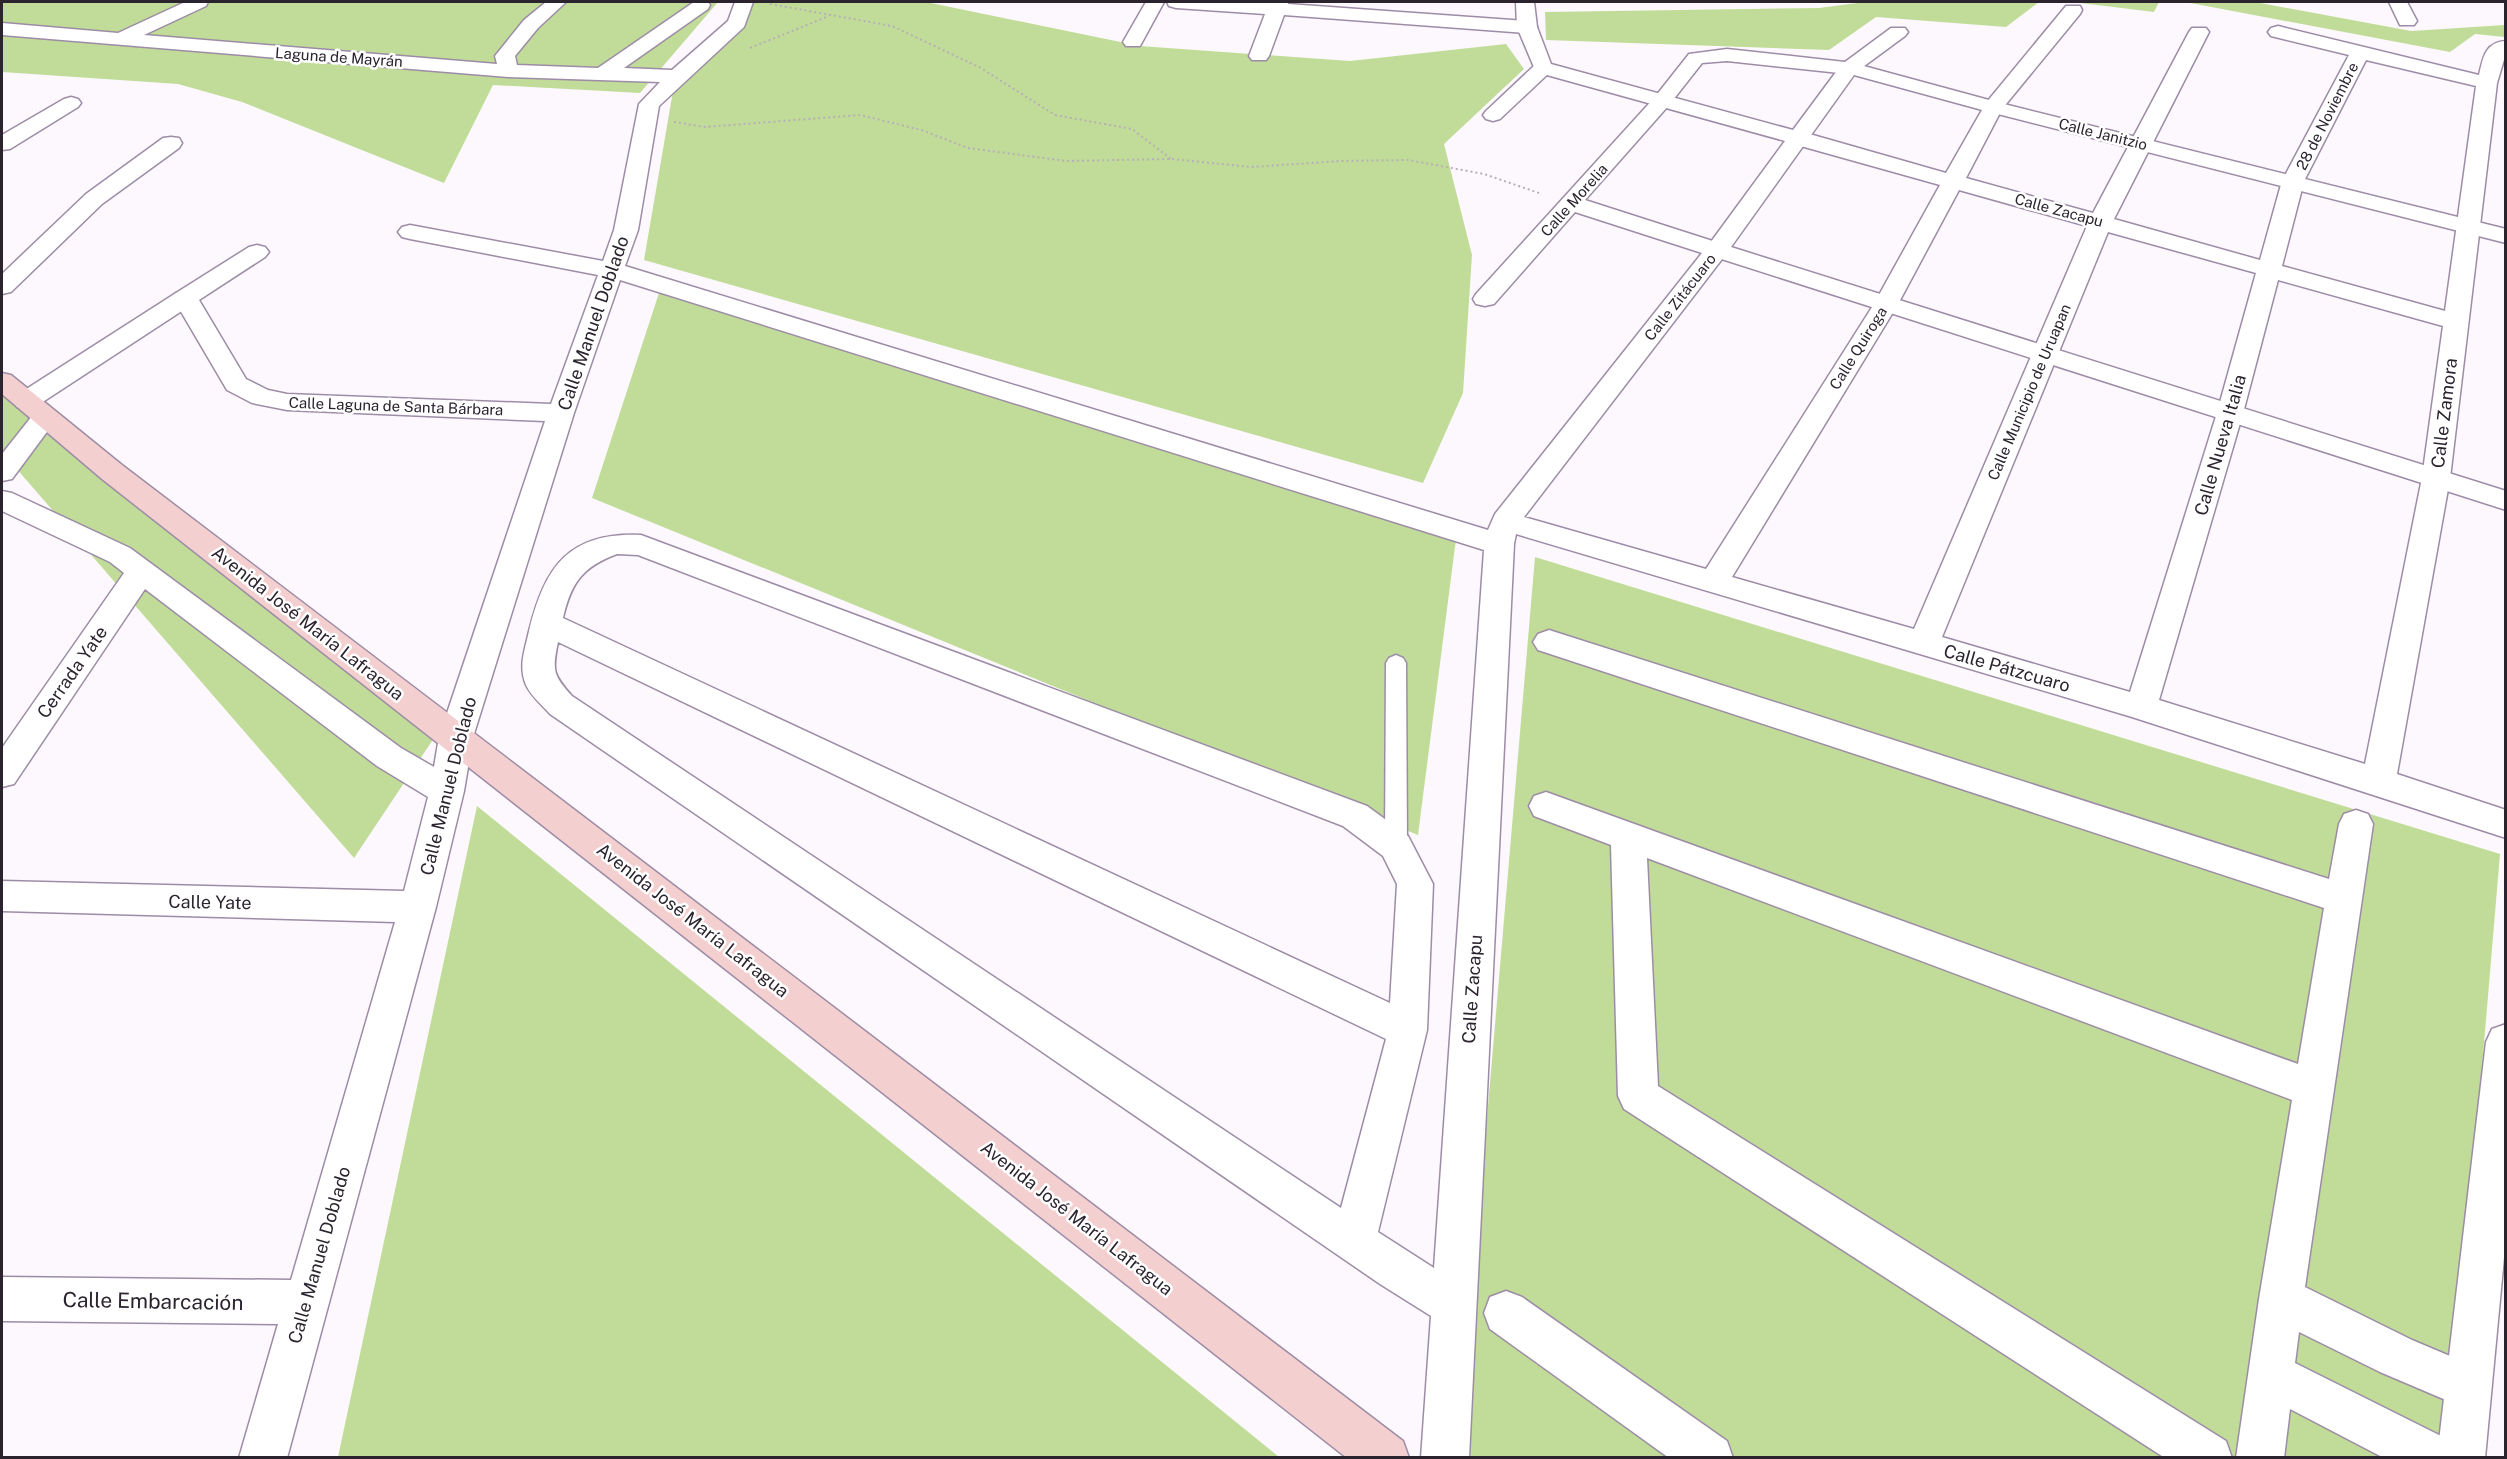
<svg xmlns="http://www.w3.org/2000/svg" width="2507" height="1459" font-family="'Public Sans',sans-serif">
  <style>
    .green { fill: #c1dc98 }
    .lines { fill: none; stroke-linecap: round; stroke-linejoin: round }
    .service-casing { stroke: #9d8ca6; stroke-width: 3 }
    .minor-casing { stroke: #9d8ca6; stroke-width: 3 }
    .tertiary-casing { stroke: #9d8ca6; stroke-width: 3 }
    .secondary-casing { stroke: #9d8ca6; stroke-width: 3 }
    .path { stroke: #b5b0b8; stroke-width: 2; stroke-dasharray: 2 3; stroke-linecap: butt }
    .service { fill: #fff; fill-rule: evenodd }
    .minor { fill: #fff; fill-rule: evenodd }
    .tertiary { fill: #fff; fill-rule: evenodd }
    .secondary { fill: #f3d0cf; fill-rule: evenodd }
    .labels { text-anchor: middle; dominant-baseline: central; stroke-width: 5; stroke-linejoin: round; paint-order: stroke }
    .far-street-label { font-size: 15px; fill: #2b242f; stroke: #fff }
    .street-label { font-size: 18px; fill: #2b242f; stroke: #fff }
    .near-street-label { font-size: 21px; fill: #2b242f; stroke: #fff }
  </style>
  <rect width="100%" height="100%" fill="#fcf8fe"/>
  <g class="green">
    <path d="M2,2H718L640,93L493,85L444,183L242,102L178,84L2,72Z"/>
    <path d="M744,2H926L1140,46L1350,61L1506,44L1524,69L1444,144L1472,255L1463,393L1423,483L644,260L673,91Z"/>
    <path d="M1865,2H2039L2006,27L1876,17L1829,50L1546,40L1545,12L1819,8Z"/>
    <path d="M2072,2H2159L2154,12Z"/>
    <path d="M2185,2H2255L2411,31L2505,25V37L2475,34L2450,52Z"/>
    <path d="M659,293L1456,539L1418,835L592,498Z"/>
    <path d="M2,394L436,735L354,858L15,467L2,461Z"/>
    <path d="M1535,557L2500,854L2449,1457L1474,1458L1459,1446Z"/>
    <path d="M477,806L1279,1457H338Z"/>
  </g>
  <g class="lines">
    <defs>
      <path id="service" d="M1396,655L1403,658L1406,663L1407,846L1404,853L1396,855L1388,853L1385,846L1386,663L1389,658Z"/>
      <g id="minor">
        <path d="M185,2H208L206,6L144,35L497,64L495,56L524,20L546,2H566L538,28L515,56L517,65L598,68L694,2H708L710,5L708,9L624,68L672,70L728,21L735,2H753L744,27L659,106L638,230L625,266L1488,530L1495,514L1702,253L1575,212L1494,304L1485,306L1476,304L1473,299L1476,294L1655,97L1689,54L1727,49L1845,62L1891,28H1905L1908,32L1905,36L1856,72L1849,74L1727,61L1702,63L1669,105L1585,200L1725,245L1729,250L1524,517L1706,569L1874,304L1940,185L1790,143L1787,138L1790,133L1798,132L1806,133L1946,173L1986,103L2066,6H2080L2082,10L2080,14L2002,109L1966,178L2093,213L2189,32L2192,28H2206L2209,32L2114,219L2260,260L2282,181L2349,55L2271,36L2268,32L2271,28L2278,26L2479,75C2483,58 2485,42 2506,41V53L2497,83L2450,478L2397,774L2506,810V838L2132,717L1516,534L1514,544L1469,1458H1421L1431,1316L1380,1284L550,714C542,705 531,696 526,685C518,666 525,650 529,631C545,567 568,532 641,535L1367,806L1408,836L1433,884L1427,1030L1378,1232L1434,1268L1484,550L620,280L574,413L473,737L464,791L436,907L287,1458H239L278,1324L2,1321V1277L291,1280L395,922L2,911V881L404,891L428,797L377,766L145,589L14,784L2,787V748L124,573L110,562L2,511V491L12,493L130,548L401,748L434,767L439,737L545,421L287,410L252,403L227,390L173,298L176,293L249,247L257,245L265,247L269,252L265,257L199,300L246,379L268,390L287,394L551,404L598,275L410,239L402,237L398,232L402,227L410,225L603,261L614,230L639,104L660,82L508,77L2,35V23L118,33ZM2366,60L2476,86L2445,311L2282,266L2304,181ZM1959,190L2087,226L1914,629L1732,577L1898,304ZM2108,232L2256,273L2217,413L2130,692L1942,637ZM2278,280L2443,326L2422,478L2365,764L2159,700L2243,413ZM617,554L638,555L1343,826L1383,856L1397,884L1390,1003L563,618C571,583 582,567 617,554ZM558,642L1386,1039L1341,1208L572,696C553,675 552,671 558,642Z"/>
        <path d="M1146,2H1164L1140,46H1126L1123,42Z"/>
        <path d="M1167,2H1288V4L1527,21L1534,23L1537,27L1534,31L1527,33L1284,15L1269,56L1266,60H1252L1249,56L1265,14L1176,8L1169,6Z"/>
        <path d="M2389,2H2407L2417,21L2414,25H2400Z"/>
        <path d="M1543,62L1550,64L1553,68L1550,72L1500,119L1493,121L1486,119L1483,115L1486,111L1536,64Z"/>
        <path d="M71,97L78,99L81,103L78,107L10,149L2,150V135L64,99Z"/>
        <path d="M171,137L179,138L182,143L179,148L102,204L11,292L2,294V274L86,194L163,138Z"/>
        <path d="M1549,630L2329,879L2339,824L2344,814L2356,810L2368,814L2373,824L2305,1287L2412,1340L2483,1370L2490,1386L2483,1402L2467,1409L2380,1372L2299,1332L2295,1363L2451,1441L2457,1458H2384L2290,1409L2284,1458H2236L2259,1299L2292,1100L1647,858L1658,1086L2226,1441L2232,1458H2165L1624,1109L1618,1096L1611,845L1534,816L1529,806L1534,796L1546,792L2298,1064L2324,908L1538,650L1533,642L1538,634Z"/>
        <path d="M1506,1291L1522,1297L1727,1441L1733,1458H1669L1490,1329L1484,1313L1490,1297Z"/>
      </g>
      <g id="tertiary">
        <path d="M1516,2H1534L1537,27L1551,64L1793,130L1842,64L1849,62L2000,103L2506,229V243L1986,111L1854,75L1731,247L2506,491V510L1709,255L1705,250L1785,141L1536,72L1517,27Z"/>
        <path d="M185,291L194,293L197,298L194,303L35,407L26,409L17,407L13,401L17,395L176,293Z"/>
        <path d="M45,409L54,411L58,417L12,479L2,481V454L36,411Z"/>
        <path d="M2506,1024V1236L2485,1458H2437L2486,1042L2492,1029Z"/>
      </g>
      <path id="secondary" d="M2,373L11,375L122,465L1403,1441L1409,1458H1347L102,479L2,394Z"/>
    </defs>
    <use href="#service" class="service-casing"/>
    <use href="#minor" class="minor-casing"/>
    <use href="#tertiary" class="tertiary-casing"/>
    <use href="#secondary" class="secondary-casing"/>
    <g class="path">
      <path d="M770,4L892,26L979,67L1055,115L1132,129L1171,159"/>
      <path d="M750,48L829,16"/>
      <path d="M674,122L705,127L860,115L921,130L968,148L1066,161L1171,159L1251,167L1341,161L1408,160L1484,174L1542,194"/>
    </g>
    <use href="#service" class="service"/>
    <use href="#minor" class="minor"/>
    <use href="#tertiary" class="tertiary"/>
    <use href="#secondary" class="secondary"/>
  </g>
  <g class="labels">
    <g class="far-street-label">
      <text transform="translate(339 57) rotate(4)">Laguna de Mayrán</text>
      <text transform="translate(2327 116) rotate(-63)">28 de Noviembre</text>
      <text transform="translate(2103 134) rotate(14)">Calle Janitzio</text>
      <text transform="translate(1574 200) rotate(-48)">Calle Morelia</text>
      <text transform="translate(2059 210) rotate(15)">Calle Zacapu</text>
      <text transform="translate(1680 297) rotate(-52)">Calle Zitácuaro</text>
      <text transform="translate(1858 348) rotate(-58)">Calle Quiroga</text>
      <text transform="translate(2029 392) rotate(-67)">Calle Municipio de Uruapan</text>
      <text transform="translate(396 406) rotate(2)">Calle Laguna de Santa Bárbara</text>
    </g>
    <g class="street-label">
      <text transform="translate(593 323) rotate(-71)">Calle Manuel Doblado</text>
      <text transform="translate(2444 413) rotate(-83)">Calle Zamora</text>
      <text transform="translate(2220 445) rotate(-74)">Calle Nueva Italia</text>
      <text transform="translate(308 623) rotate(38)">Avenida José María Lafragua</text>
      <text transform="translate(2007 668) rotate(16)">Calle Pátzcuaro</text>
      <text transform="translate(72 672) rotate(-55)">Cerrada Yate</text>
      <text transform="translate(448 786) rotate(-76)">Calle Manuel Doblado</text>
      <text transform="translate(210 902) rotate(1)">Calle Yate</text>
      <text transform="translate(693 920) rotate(38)">Avenida José María Lafragua</text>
      <text transform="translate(1472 989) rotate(-86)">Calle Zacapu</text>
      <text transform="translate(1077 1218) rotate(38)">Avenida José María Lafragua</text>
      <text transform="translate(319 1255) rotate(-74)">Calle Manuel Doblado</text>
    </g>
    <g class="near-street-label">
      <text transform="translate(153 1301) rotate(1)">Calle Embarcación</text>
    </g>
  </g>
  <rect width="2507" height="1459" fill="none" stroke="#2b242f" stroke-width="6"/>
</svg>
